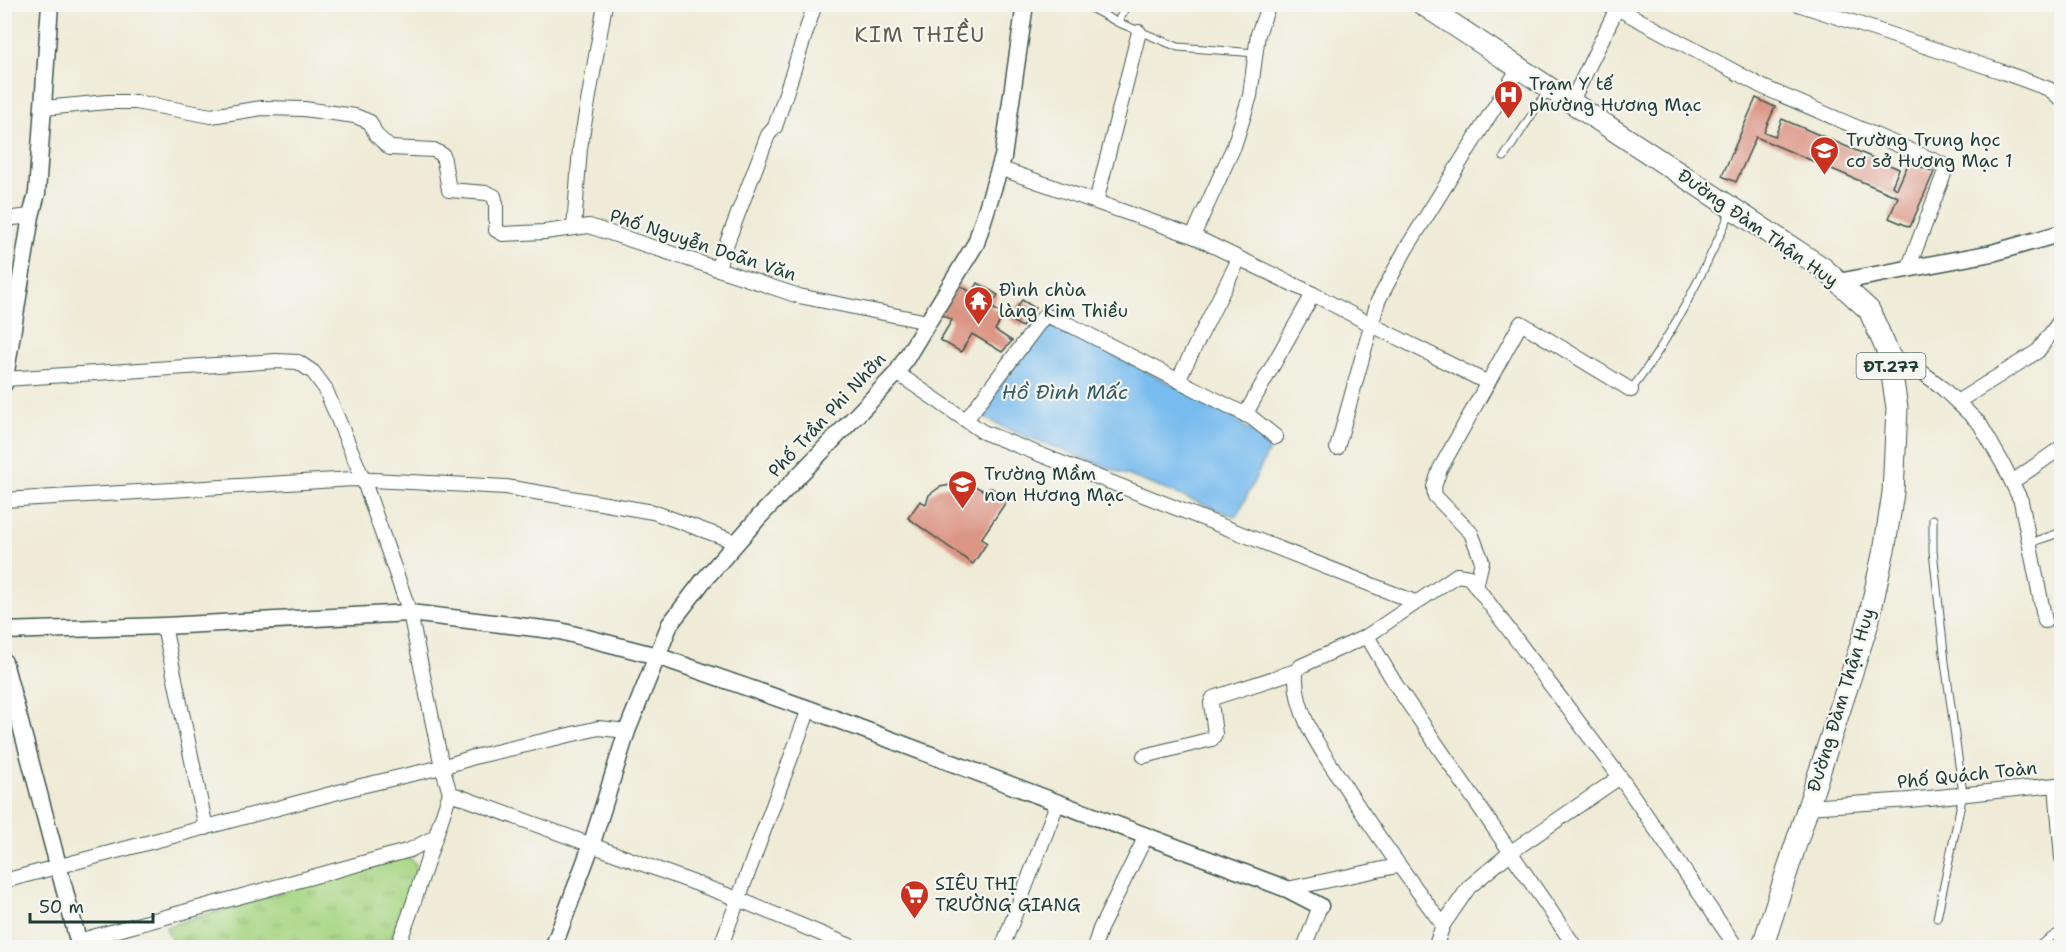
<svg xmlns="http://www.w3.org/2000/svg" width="2066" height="952" font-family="'Shantell Sans',sans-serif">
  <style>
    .park { fill: url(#park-tufts); stroke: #638a5c; stroke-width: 1.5 }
    .water { fill: #78bbee; stroke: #4c7c91; stroke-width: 1.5 }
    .building { fill: #db9585 }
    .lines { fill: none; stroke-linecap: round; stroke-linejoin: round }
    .service-casing { stroke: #3e574c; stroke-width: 9 }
    .minor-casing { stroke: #3e574c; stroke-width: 16 }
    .tertiary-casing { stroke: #3e574c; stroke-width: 19 }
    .primary-casing { stroke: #3e574c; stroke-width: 23 }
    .service { stroke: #fff; stroke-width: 7 }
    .minor { stroke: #fff; stroke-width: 14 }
    .tertiary { stroke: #fff; stroke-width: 16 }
    .primary { stroke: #fff; stroke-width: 21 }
    .labels { text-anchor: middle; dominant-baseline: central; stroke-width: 4.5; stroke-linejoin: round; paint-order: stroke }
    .shield { fill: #f6f6f2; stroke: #60746d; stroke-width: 1.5 }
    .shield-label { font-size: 16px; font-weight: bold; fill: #1f3d34 }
    .poi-label { font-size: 18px; fill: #1f3d34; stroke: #f6f6f2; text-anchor: start }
    .street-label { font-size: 18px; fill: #1f3d34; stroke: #f6f6f2 }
    .water-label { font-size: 20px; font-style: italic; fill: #355c62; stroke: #f6f6f2 }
    .quarter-label { font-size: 21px; letter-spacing: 1.5px; fill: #615c50; stroke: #f6f6f2 }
  </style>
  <defs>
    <pattern id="park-tufts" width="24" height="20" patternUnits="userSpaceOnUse" patternTransform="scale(1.5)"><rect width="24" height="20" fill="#a7d683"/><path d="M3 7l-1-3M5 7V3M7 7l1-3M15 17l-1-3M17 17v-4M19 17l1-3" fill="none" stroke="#87af6c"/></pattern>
  </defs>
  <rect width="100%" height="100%" fill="#f6f6f2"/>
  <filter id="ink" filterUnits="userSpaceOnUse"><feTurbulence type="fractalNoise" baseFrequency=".0167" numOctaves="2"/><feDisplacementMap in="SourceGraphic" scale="12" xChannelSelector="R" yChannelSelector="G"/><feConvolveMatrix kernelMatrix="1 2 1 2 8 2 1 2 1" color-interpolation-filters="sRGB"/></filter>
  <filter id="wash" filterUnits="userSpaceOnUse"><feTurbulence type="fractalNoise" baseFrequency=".008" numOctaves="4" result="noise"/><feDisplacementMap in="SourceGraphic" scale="24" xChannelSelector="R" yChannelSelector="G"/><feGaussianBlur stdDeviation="1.35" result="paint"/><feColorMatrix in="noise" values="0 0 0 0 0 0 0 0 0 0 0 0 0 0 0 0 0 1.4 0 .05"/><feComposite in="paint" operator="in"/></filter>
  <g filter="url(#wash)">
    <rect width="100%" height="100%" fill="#efebd7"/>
    <path class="park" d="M403,856L409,858L415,863L417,872L388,947H174L166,927L395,857Z"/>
    <path class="water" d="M1046,324L1061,328L1236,417L1243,426L1271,440L1272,444L1238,514L1234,516L1007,429L982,416L983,411L1042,326Z"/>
    <g id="blocks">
      <g class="building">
        <path d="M1756,98L1775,107L1764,132L1775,136L1782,119L1899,169L1892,186L1897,189L1909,162L1934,172L1910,227L1889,218L1898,197L1756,137L1736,182L1722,176Z"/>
        <path d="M978,283L998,295L991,307L1004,315L995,330L1012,341L1002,352L972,334L961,352L940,340L952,320L940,313L958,284L972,293Z"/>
        <path d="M1022,300L1035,308L1022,327L1009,319Z"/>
        <path d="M961,483L971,484L986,492L991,488L1008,499L981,539L987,543L973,564L908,518L920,501L926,504L929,495L940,487Z"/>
      </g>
    </g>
  </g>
  <g filter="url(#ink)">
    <use href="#blocks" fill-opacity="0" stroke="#3e574c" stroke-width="1.5"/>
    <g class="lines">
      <defs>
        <g id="service">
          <path d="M1083,4L1117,22L1128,4"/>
          <path d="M1117,22L1178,47L1256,53"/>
          <path d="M1504,157L1548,90"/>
          <path d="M1631,390C1672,337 1703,273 1731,211"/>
          <path d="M1933,519V551L1945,662L1963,794L1937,918"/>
          <path d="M2030,543L2062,532"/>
          <path d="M2035,948L2062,930"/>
        </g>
        <g id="minor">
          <path d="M1798,4L2000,71L2049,89L2062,100"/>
          <path d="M1617,8L1763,87L1947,166L1908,269"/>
          <path d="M1571,103L1619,4"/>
          <path d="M44,108L107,102H136L211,116L262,108L304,109L355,116L370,122L376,135L390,148L434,150L443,155L449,190L487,193L494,196L496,204V230L503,234L544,232L589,226L799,296L928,322"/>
          <path d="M999,168L1193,236L1313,294L1372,325L1488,383"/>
          <path d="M1096,202L1139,32"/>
          <path d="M4,219L31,216"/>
          <path d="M574,228L580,148L605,4"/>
          <path d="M1193,236L1234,146L1250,96L1258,34L1269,4"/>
          <path d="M717,269L768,135L775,127L815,4"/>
          <path d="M1889,355L1915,367L1939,385L1980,424L2004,466L2021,501L2045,621"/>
          <path d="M897,373L983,432L1415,602"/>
          <path d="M5,379L276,361L298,362L313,372L325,388L363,479L410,613L442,767L450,793L409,916L397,948"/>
          <path d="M1178,380L1239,259"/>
          <path d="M1957,402L2038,351L2062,318"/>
          <path d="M1245,415L1313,294"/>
          <path d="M966,420L1045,315L1072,326L1252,418L1276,437"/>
          <path d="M1337,448L1378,301L1406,249L1519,68"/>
          <path d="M2012,482L2062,447"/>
          <path d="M4,500L353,479L506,487L653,512L736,542"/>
          <path d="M1476,587L1482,561L1471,533L1435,496L1434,487L1440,469L1521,323L1631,390"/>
          <path d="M164,626L206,828"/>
          <path d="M1367,636L1396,685L1576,948"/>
          <path d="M1144,756L1212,739L1215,734L1211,703L1213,698L1296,671"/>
          <path d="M450,793L738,899L855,948"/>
          <path d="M1808,807L1909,800L2056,785L2062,858"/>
          <path d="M4,881L361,786L442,767L474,757L599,728L627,731"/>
          <path d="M1287,889L1397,866"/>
          <path d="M1443,925C1410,881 1378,837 1348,791C1325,755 1293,715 1296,671L1301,666L1367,636L1457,575L1469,577L1620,777L1737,948"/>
          <path d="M78,941L410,850L435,837"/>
          <path d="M720,948L809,709"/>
          <path d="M1002,948L1057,804"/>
          <path d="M1094,948L1100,929L1146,836"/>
          <path d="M1304,948L1320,906"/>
          <path d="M1435,948L1443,925L1469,887L1511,852L1620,777"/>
        </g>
        <g id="tertiary">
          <path d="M1838,282L1992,253L2062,233"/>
          <path d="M4,384L31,216L37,193L50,4"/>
          <path d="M4,631L164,626L410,613L560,631L657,656L809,709L1287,889L1320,906"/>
          <path d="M4,662L80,948"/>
          <path d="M553,948L591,846L627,731L670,624L703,581L759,517L897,373L976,243L1003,157L1025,4"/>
        </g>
        <path id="primary" d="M1422,4L1823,268L1869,310L1889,355L1897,408L1893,493L1885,545L1868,623L1762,948"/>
      </defs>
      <use href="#service" class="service-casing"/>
      <use href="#minor" class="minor-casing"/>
      <use href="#tertiary" class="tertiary-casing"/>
      <use href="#primary" class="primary-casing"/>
      <use href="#service" class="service"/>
      <use href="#minor" class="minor"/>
      <use href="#tertiary" class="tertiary"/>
      <use href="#primary" class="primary"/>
    </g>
  </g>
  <defs>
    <symbol id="hospital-pin" viewBox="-11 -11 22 30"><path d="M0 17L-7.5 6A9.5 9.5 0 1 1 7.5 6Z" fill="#c8321e" stroke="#f6f6f2"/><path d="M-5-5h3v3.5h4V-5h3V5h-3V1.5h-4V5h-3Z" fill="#fff"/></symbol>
    <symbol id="school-pin" viewBox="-11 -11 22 30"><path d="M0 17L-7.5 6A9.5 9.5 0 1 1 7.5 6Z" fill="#c8321e" stroke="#f6f6f2"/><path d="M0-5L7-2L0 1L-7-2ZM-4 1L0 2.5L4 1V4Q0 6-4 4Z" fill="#fff"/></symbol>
    <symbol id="temple-pin" viewBox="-11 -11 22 30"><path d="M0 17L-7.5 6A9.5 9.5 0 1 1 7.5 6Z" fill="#c8321e" stroke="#f6f6f2"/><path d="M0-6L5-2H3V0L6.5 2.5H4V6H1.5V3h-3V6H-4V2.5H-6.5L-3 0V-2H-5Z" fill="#fff"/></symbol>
    <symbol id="supermarket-pin" viewBox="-11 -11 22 30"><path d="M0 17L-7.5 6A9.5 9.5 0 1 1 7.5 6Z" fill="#c8321e" stroke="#f6f6f2"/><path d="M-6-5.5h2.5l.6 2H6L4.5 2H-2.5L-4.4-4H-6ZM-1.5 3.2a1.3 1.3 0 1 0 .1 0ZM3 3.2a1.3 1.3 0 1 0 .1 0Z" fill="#fff"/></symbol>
  </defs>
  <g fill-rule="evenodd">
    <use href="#hospital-pin" x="1492" y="78" width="33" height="45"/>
    <use href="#school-pin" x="1808" y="134" width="33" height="45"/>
    <use href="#temple-pin" x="962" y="284" width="33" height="45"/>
    <use href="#school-pin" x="946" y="468" width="33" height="45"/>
    <use href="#supermarket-pin" x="898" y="878" width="33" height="45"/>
  </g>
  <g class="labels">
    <rect class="shield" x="1856.5" y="353" width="69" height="26" rx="4.5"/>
    <g class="shield-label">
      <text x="1891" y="366">ĐT.277</text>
    </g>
    <g class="poi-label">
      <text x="1529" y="84">Trạm Y tế<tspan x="1529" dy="21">phường Hương Mạc</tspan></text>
      <text x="1846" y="140">Trường Trung học<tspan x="1846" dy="21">cơ sở Hương Mạc 1</tspan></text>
      <text x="999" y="290">Đình chùa<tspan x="999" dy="21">làng Kim Thiều</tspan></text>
      <text x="984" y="474">Trường Mầm<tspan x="984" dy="21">non Hương Mạc</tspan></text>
      <text x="935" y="884">SIÊU THỊ<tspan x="935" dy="21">TRƯỜNG GIANG</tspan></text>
    </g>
    <g class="street-label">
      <text transform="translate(1758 228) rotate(35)">Đường Đàm Thận Huy</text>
      <text transform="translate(703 245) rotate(18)">Phố Nguyễn Doãn Văn</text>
      <text transform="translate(827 415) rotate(-47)">Phố Trần Phi Nhỡn</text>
      <text transform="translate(1841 700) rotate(-73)">Đường Đàm Thận Huy</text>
      <text transform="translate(1967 775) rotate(-6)">Phố Quách Toàn</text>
    </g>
    <g class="water-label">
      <text x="1065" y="392">Hồ Đình Mấc</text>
    </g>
    <g class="quarter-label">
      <text x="920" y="35">KIM THIỀU</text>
    </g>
  </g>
  <rect width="2066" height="952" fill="none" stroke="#f6f6f2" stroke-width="24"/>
  <path d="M30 913v9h123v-9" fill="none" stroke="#1f3d34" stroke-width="3"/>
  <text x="39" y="913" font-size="18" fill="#1f3d34" stroke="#f6f6f2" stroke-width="4.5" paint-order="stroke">50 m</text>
</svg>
